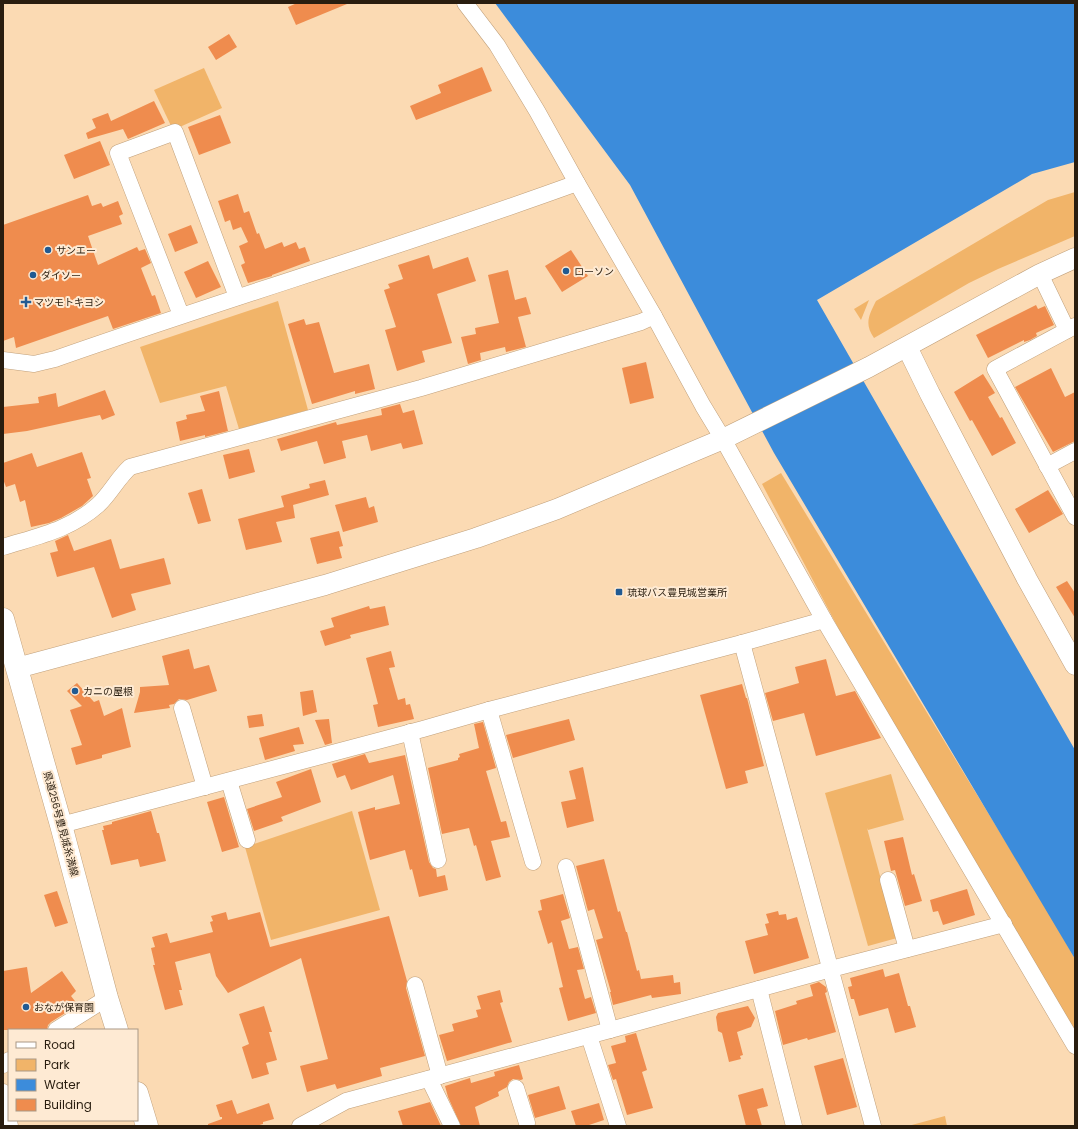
<svg xmlns="http://www.w3.org/2000/svg" width="1078" height="1129" font-family="Poppins,'Noto Sans JP',sans-serif">
  <style>
    .green { fill: #f1b469 }
    .water { fill: #3c8cdb }
    .building { fill: #ef8c4e }
    .lines { fill: none; stroke-linecap: round; stroke-linejoin: round }
    .minor-casing { stroke: #c0a07b; stroke-width: 17 }
    .tertiary-casing { stroke: #c0a07b; stroke-width: 21 }
    .secondary-casing { stroke: #c0a07b; stroke-width: 23 }
    .minor { stroke: #fff; stroke-width: 16 }
    .tertiary { stroke: #fff; stroke-width: 20 }
    .secondary { stroke: #fff; stroke-width: 22 }
    .poi-dot { fill: #215a92; stroke: #feead3; stroke-width: 1.5 }
    .labels { text-anchor: middle; dominant-baseline: central; stroke-width: 4; stroke-linejoin: round; paint-order: stroke }
    .poi-label { font-size: 10px; fill: #291d0f; stroke: #feead3; text-anchor: start }
    .street-label { font-size: 10px; fill: #291d0f; stroke: #feead3 }
  </style>
  <rect width="100%" height="100%" fill="#fbdab3"/>
  <g class="green">
    <path d="M204,68L222,108L173,130L154,90Z"/>
    <path d="M1075,192V236L998,269L969,283L874,338C864,324 869,315 876,301L1048,200Z"/>
    <path d="M869,300L861,320L854,309Z"/>
    <path d="M278,301L308,410L239,429L226,386L160,403L140,347Z"/>
    <path d="M781,473L1049,913L1075,959V1031L843,637L762,484Z"/>
    <path d="M891,774L904,820L868,830L867,828L897,938L868,946L825,793Z"/>
    <path d="M352,811L380,910L271,940L245,847Z"/>
    <path d="M945,1116L947,1126H908Z"/>
  </g>
  <path class="water" d="M495,3H1075V162L1032,174L817,300L1075,750V959L774,453L630,185Z"/>
  <g class="building">
    <path d="M297,3H347V4L296,25L288,7Z"/>
    <path d="M229,34L237,47L216,60L208,47Z"/>
    <path d="M482,67L492,91L416,120L410,106L441,93L438,85Z"/>
    <path d="M154,101L165,123L128,139L123,129L88,139L86,133L96,128L92,119L108,113L111,121Z"/>
    <path d="M220,115L231,143L199,155L188,127Z"/>
    <path d="M100,141L110,165L74,179L64,155Z"/>
    <path d="M238,194L244,213L249,211L257,234L259,233L265,249L282,242L284,247L296,242L299,249L305,247L310,261L272,275V276L248,283L241,265L245,263L239,246L248,242L241,227L233,230L230,220L225,222L218,201Z"/>
    <path d="M88,195L92,206L101,203L103,207L118,201L123,214L119,216L122,224L88,236L98,265L137,247L139,251L145,249L151,263L141,268L152,296L155,295L161,313L113,329L108,316L16,348L14,337L3,341V225Z"/>
    <path d="M191,225L198,243L175,252L168,234Z"/>
    <path d="M571,250L588,276L562,292L545,266Z"/>
    <path d="M429,255L433,269L468,257L476,281L437,294L452,343L422,351L425,362L397,371L385,330L396,327L384,290L390,288L388,284L403,279L398,265Z"/>
    <path d="M208,261L221,287L196,298L184,272Z"/>
    <path d="M508,270L515,300L526,297L531,314L518,317L526,347L506,352L505,347L480,353L481,360L468,364L461,337L476,334L475,328L499,323L488,275Z"/>
    <path d="M1036,305L1038,309L1045,306L1054,325L1036,333L1037,336L1030,340L1024,342V340L988,358L976,335Z"/>
    <path d="M304,319L306,325L319,322L334,373L369,364L375,389L355,394V391L312,404L288,324Z"/>
    <path d="M646,362L654,398L630,404L622,368Z"/>
    <path d="M1051,368L1065,397L1075,392V441L1053,452L1015,387Z"/>
    <path d="M983,374L995,393L988,397L1000,418L1002,417L1016,443L992,456L972,420L970,421L954,392Z"/>
    <path d="M105,390L115,415L102,420L100,415L27,431L3,434V407L39,403L38,397L56,393L58,407Z"/>
    <path d="M219,391L228,431L205,437V435L180,441L176,422L187,419L186,415L205,411L200,396Z"/>
    <path d="M400,404L403,413L414,410L423,444L403,449L401,443L371,451L367,435L342,441L346,458L324,464L317,441L281,451L277,439L336,422L337,425L382,415L381,409Z"/>
    <path d="M249,449L255,472L229,479L223,455Z"/>
    <path d="M82,452L91,478L87,479L93,496L82,506L61,518L49,523L31,527L25,500L20,502L15,484L6,487L3,479V463L32,453L37,467Z"/>
    <path d="M325,480L329,495L293,505L295,518L276,522L282,542L246,550L238,519L284,507L281,496L310,488L309,484Z"/>
    <path d="M202,489L211,521L198,524L188,493Z"/>
    <path d="M1048,490L1063,514L1029,533L1015,509Z"/>
    <path d="M366,497L369,508L374,506L378,522L343,532L335,505Z"/>
    <path d="M339,531L343,546L339,547L342,558L317,564L310,538Z"/>
    <path d="M68,535L74,551L111,539L120,569L164,558L171,584L131,594L136,610L112,618L94,567L57,577L50,553L58,551L55,541Z"/>
    <path d="M1067,581L1075,593V618L1056,587Z"/>
    <path d="M369,606L370,609L385,606L389,625L350,635L351,638L325,646L320,631L334,627L331,618Z"/>
    <path d="M189,649L194,669L209,665L217,691L187,700L179,699L174,704L169,705L170,708L134,713L140,692V687L169,685L162,656Z"/>
    <path d="M391,651L395,667L389,668L398,700L405,698L406,705L410,704L414,719L378,727L373,705L378,704L366,658Z"/>
    <path d="M826,659L836,696L855,691L881,738L816,756L804,713L773,721L765,693L799,683L795,667Z"/>
    <path d="M77,683L94,702L99,700L104,716L122,708L131,747L102,755V758L76,765L71,748L82,745L70,710L82,706L67,691Z"/>
    <path d="M742,684L746,698H747L764,766L745,771L748,783L726,789L700,695Z"/>
    <path d="M313,690L317,712L303,716L300,692Z"/>
    <path d="M262,714L264,726L249,728L247,716Z"/>
    <path d="M329,719L332,743L325,745L315,720Z"/>
    <path d="M569,719L575,740L513,758L506,735Z"/>
    <path d="M483,722L496,768L486,771L501,822L506,821L510,837L491,841L501,877L486,881L476,845L474,846L469,828L442,834L428,768L458,760V758L460,757L459,754L479,748L474,724Z"/>
    <path d="M299,727L304,744L293,745L295,751L265,760L259,738Z"/>
    <path d="M365,754L369,763L405,755L429,862L433,868L436,869L437,877L445,875L448,890L419,897L412,869L410,870L405,850L370,860L358,812L375,807V810L400,804L393,775L351,790L345,775L337,778L332,764Z"/>
    <path d="M583,767L594,821L567,828L561,802L576,799L569,771Z"/>
    <path d="M311,769L321,802L281,817L283,821L254,831L247,809L282,797L276,782Z"/>
    <path d="M224,797L239,847L222,852L207,802Z"/>
    <path d="M151,811L157,833H159L166,861L140,867L138,859L111,865L102,830H104L103,826L112,824V822Z"/>
    <path d="M903,837L912,875L914,874L922,901L905,906L895,870L891,871L884,841Z"/>
    <path d="M604,859L618,912L620,911L626,932H627L637,971L639,970L641,979L673,975L674,983L680,982L681,994L652,998L651,995L613,1005L610,992H611L596,940L603,938L594,909L588,911L576,866Z"/>
    <path d="M967,889L975,915L943,925L938,911L933,912L930,900Z"/>
    <path d="M57,891L68,923L55,927L44,895Z"/>
    <path d="M563,894L570,918L561,921L569,949L578,947L584,969L577,970L585,999L591,997L596,1013L568,1021L559,988L563,987L552,942L548,944L538,911L542,910L540,900Z"/>
    <path d="M778,911L779,915L786,914L787,920L797,917L809,958L754,974L745,941L768,935L765,924L769,923L766,914Z"/>
    <path d="M226,912L228,920L260,912L270,947L389,916L407,981L406,988L425,1056L380,1068L382,1076L337,1089L335,1084L307,1092L300,1066L328,1059L301,958L228,993L216,976L210,953L175,962L182,990H179L183,1005L165,1010L153,965H155L151,948L155,947L152,937L167,933L170,943L213,932L210,922L213,921L211,916Z"/>
    <path d="M27,967L31,993L62,971L76,991L71,996L78,1005L51,1022L48,1025L47,1030H3V971Z"/>
    <path d="M883,969L885,977L899,973L908,1006H910L916,1027L895,1033L888,1008L859,1016L854,999H851L848,987L852,986L850,978Z"/>
    <path d="M819,982L826,987L827,992L825,993L836,1032L808,1040L807,1038L783,1045L775,1011L797,1004L796,1001L813,996L810,985Z"/>
    <path d="M500,990L503,1002L500,1003L512,1042L447,1061L439,1035L454,1031L452,1024L478,1017L476,1010L481,1009L477,996Z"/>
    <path d="M264,1006L272,1032H269L277,1060L266,1063L269,1074L252,1079L242,1047L249,1044L239,1014Z"/>
    <path d="M748,1006L755,1018L751,1027L737,1032L743,1055L740,1056L741,1059L729,1062L722,1033L718,1031L716,1017L718,1013Z"/>
    <path d="M636,1033L647,1070L642,1072L653,1108L627,1115L616,1079L613,1080L608,1065L616,1063L611,1046L626,1042L625,1036Z"/>
    <path d="M843,1058L857,1107L827,1115L814,1066Z"/>
    <path d="M519,1065L523,1079L521,1080L513,1079L509,1082L507,1087L498,1092L499,1096L475,1107L480,1126H461L448,1097L445,1086L470,1078L471,1083L495,1076L494,1072Z"/>
    <path d="M559,1086L566,1109L535,1118L528,1095Z"/>
    <path d="M763,1088L768,1106L757,1109L762,1126H746L738,1095Z"/>
    <path d="M232,1100L237,1114L269,1103L274,1119L263,1122V1124L256,1126H208V1124L222,1119V1117H220L216,1105Z"/>
    <path d="M430,1102L441,1126H403L398,1111Z"/>
    <path d="M599,1103L604,1120L586,1126H576L571,1111Z"/>
  </g>
  <g class="lines">
    <defs>
      <g id="minor">
        <path d="M465,3L497,45L537,111L577,183L654,316L703,406L723,439L824,620L1075,1046"/>
        <path d="M1040,274L1067,330"/>
        <path d="M181,315L118,153L175,132L237,297"/>
        <path d="M1075,326L995,369L1075,517"/>
        <path d="M3,360L34,364L55,359C228,298 404,246 577,183"/>
        <path d="M1047,466L1075,451"/>
        <path d="M3,547C38,536 70,530 98,505C110,494 117,479 130,467L421,388L641,322L654,316"/>
        <path d="M742,643L873,1126"/>
        <path d="M182,708L205,787"/>
        <path d="M489,710L533,862"/>
        <path d="M410,732L438,860"/>
        <path d="M229,781L247,840"/>
        <path d="M61,825L423,729L489,710L742,643L824,620"/>
        <path d="M566,867L610,1030"/>
        <path d="M888,880L907,949"/>
        <path d="M415,985L440,1076"/>
        <path d="M759,989L794,1126"/>
        <path d="M56,1030L107,998"/>
        <path d="M589,1036L618,1126"/>
        <path d="M3,1065L9,1060"/>
        <path d="M429,1079L452,1126"/>
        <path d="M516,1088L527,1123"/>
        <path d="M3,1092L10,1126"/>
        <path d="M300,1126L346,1101L610,1030L831,969L1004,924"/>
      </g>
      <g id="tertiary">
        <path d="M907,347L930,394L1027,579L1075,665"/>
        <path d="M17,668L325,585L476,538L557,509L723,439L869,367L1040,274L1075,258"/>
      </g>
      <g id="secondary">
        <path d="M3,619L61,825L107,998L117,1030"/>
        <path d="M137,1093L147,1126"/>
      </g>
    </defs>
    <use href="#minor" class="minor-casing"/>
    <use href="#tertiary" class="tertiary-casing"/>
    <use href="#secondary" class="secondary-casing"/>
    <use href="#minor" class="minor"/>
    <use href="#tertiary" class="tertiary"/>
    <use href="#secondary" class="secondary"/>
  </g>
  <g class="poi-dot">
    <circle cx="48" cy="250" r="4"/>
    <circle cx="566" cy="271" r="4"/>
    <circle cx="33" cy="275" r="4"/>
    <path d="M24 296h4v4h4v4h-4v4h-4v-4h-4v-4h4z"/>
    <rect x="615" y="588" width="8" height="8" rx="2"/>
    <circle cx="75" cy="691" r="4"/>
    <circle cx="26" cy="1007" r="4"/>
  </g>
  <g class="labels">
    <g class="poi-label">
      <text x="56" y="250">サンエー</text>
      <text x="574" y="271">ローソン</text>
      <text x="41" y="275">ダイソー</text>
      <text x="34" y="302">マツモトキヨシ</text>
      <text x="627" y="592">琉球バス豊見城営業所</text>
      <text x="83" y="691">カニの屋根</text>
      <text x="34" y="1007">おなが保育園</text>
    </g>
    <g class="street-label">
      <text transform="translate(61 824) rotate(75)">県道256号豊見城糸満線</text>
    </g>
  </g>
  <rect width="1078" height="1129" fill="none" stroke="#291d0f" stroke-width="8"/>
  <rect x="8" y="1029" width="130" height="92" fill="#feead3" stroke="#a99885"/>
  <rect x="16" y="1042" width="20" height="6" fill="#ffffff" stroke="#a99885"/>
  <text x="44" y="1049" font-size="12" fill="#291d0f">Road</text>
  <rect x="16" y="1059" width="20" height="12" fill="#f1b469" stroke="#a99885"/>
  <text x="44" y="1069" font-size="12" fill="#291d0f">Park</text>
  <rect x="16" y="1079" width="20" height="12" fill="#3c8cdb" stroke="#a99885"/>
  <text x="44" y="1089" font-size="12" fill="#291d0f">Water</text>
  <rect x="16" y="1099" width="20" height="12" fill="#ef8c4e" stroke="#a99885"/>
  <text x="44" y="1109" font-size="12" fill="#291d0f">Building</text>
</svg>
